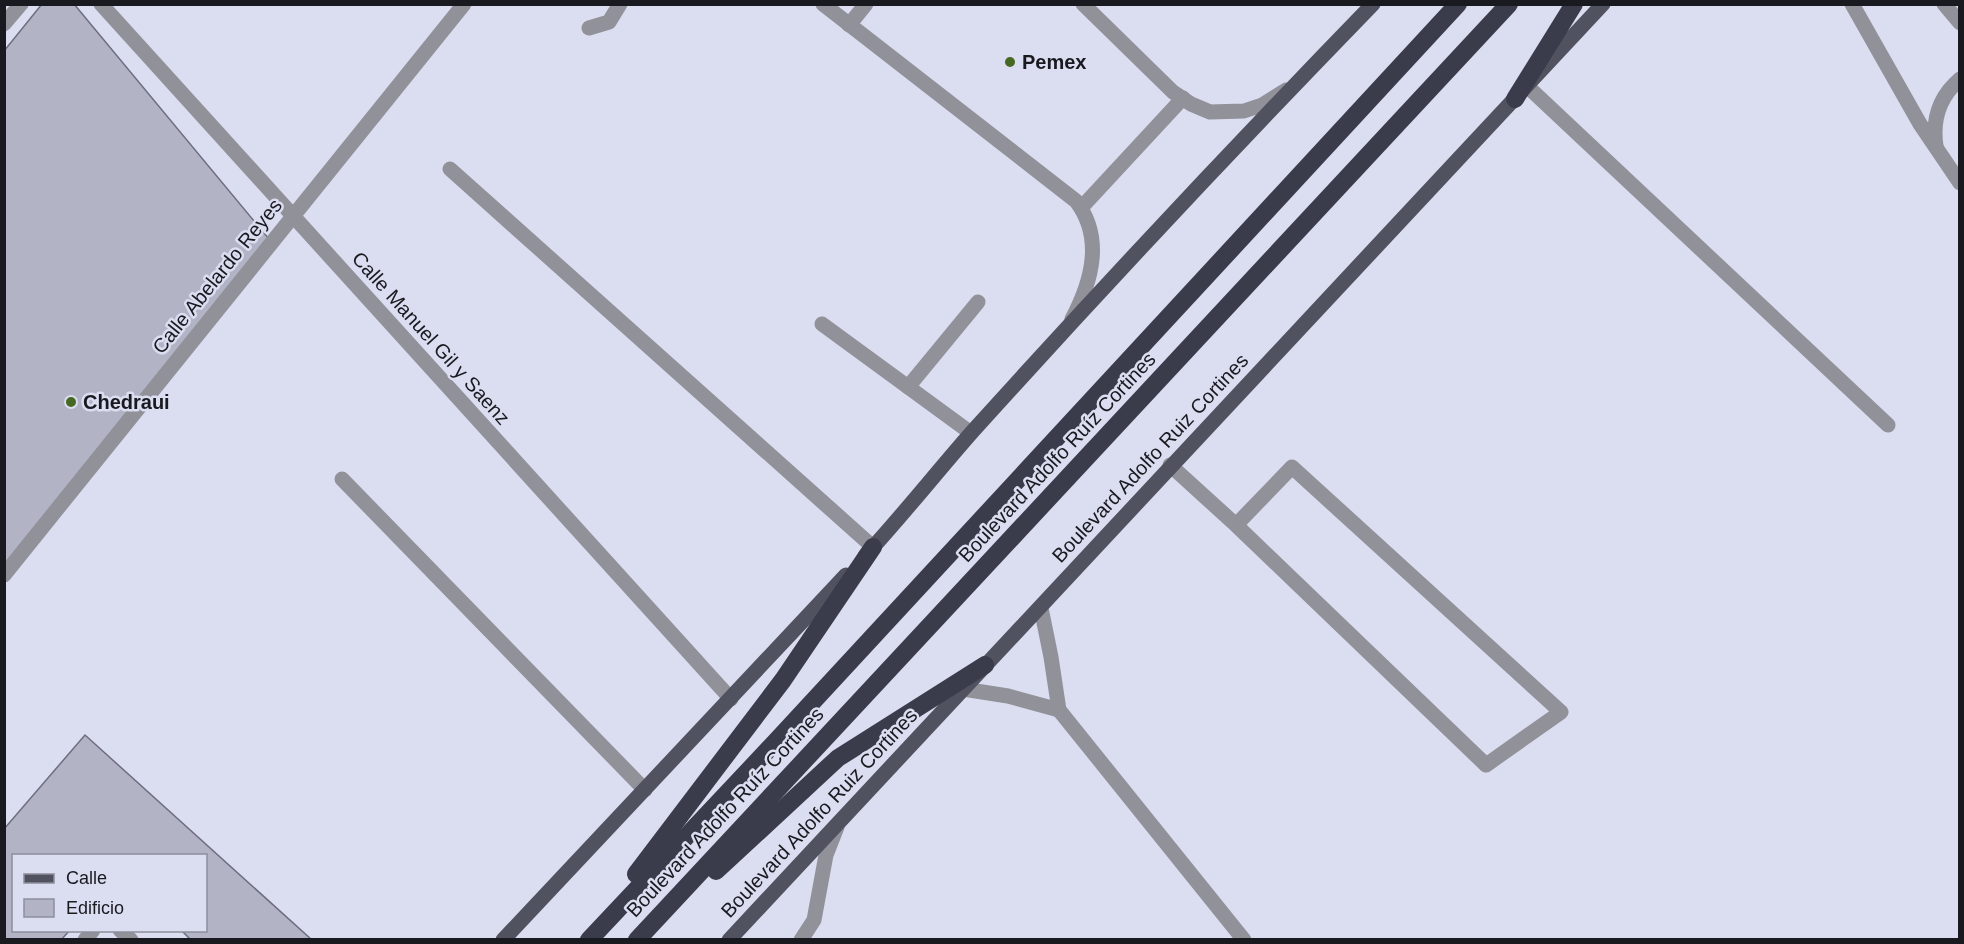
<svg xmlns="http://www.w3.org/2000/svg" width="1964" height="944" font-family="Arial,sans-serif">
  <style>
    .building { fill: #b2b4c6; stroke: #6d6e7f; stroke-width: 1.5 }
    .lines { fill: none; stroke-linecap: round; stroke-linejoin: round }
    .minor { stroke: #909199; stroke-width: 15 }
    .major { stroke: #51525f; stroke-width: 15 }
    .highway { stroke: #3b3c4b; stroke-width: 18 }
    .poi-dot { fill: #456922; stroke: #dbddf0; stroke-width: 2 }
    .labels { text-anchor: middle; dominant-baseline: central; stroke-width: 5; stroke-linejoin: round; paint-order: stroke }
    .poi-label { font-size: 20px; font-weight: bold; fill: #191920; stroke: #dbddf0; text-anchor: start }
    .street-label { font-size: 20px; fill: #191920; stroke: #dbddf0 }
  </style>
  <rect width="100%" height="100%" fill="#dbddf0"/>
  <g class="building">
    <path d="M42,4H74L269,239L4,566V51Z"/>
    <path d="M85,735L312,940H191L181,930H206V856H14V930H70L61,940H4V829Z"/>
  </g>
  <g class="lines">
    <g class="minor">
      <path d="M101,4L731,699"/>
      <path d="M823,4L1076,201C1104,238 1092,281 1072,319"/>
      <path d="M1083,4L1173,92L1191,104L1210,112L1244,111L1262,105L1286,90"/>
      <path d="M1852,4L1920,124L1960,183"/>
      <path d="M1944,4L1960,23"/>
      <path d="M4,24L21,4"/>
      <path d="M849,25L866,4"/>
      <path d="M589,28L609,22L620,4"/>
      <path d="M1527,86L1888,425"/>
      <path d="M1936,146C1932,119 1939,97 1960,79"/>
      <path d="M450,169L873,547"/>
      <path d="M1081,208L1183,98"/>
      <path d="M822,324L971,433"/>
      <path d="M908,387L978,302"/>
      <path d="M1170,465L1236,525L1486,765L1561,712L1292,467L1236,525"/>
      <path d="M342,479L645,790"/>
      <path d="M4,575L464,4"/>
      <path d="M1041,608L1051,657L1059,710L1244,940"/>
      <path d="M963,689L1008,696L1059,710"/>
      <path d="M120,930L131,940"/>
      <path d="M85,940L93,930"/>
      <path d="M801,940L814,920L826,855L837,827"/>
    </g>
    <g class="major">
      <path d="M865,556C902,516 936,473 972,432C1103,287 1237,144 1373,4"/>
      <path d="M503,940L846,575"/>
      <path d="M729,940L1603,4"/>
    </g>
    <g class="highway">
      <path d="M1515,99L1574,4"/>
      <path d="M716,871L838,758L985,665"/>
      <path d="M636,874L783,680L873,547"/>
      <path d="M589,940L780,737L1458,4"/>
      <path d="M637,940L1509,4"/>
    </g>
  </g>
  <g class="poi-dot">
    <circle cx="1010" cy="62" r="6"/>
    <circle cx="71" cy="402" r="6"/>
  </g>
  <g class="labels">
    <g class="poi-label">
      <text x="1022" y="62">Pemex</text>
      <text x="83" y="402">Chedraui</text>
    </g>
    <g class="street-label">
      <text transform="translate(217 276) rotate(-51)">Calle Abelardo Reyes</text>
      <text transform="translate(431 338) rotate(48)">Calle Manuel Gil y Saenz</text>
      <text transform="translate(1057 457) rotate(-47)">Boulevard Adolfo Ruíz Cortines</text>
      <text transform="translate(1150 458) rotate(-47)">Boulevard Adolfo Ruiz Cortines</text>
      <text transform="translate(725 812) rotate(-47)">Boulevard Adolfo Ruíz Cortines</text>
      <text transform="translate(819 813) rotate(-47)">Boulevard Adolfo Ruiz Cortines</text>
    </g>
  </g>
  <rect width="1964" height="944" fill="none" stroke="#191920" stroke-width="12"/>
  <rect x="12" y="854" width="195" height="78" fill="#dbddf0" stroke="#8d8f9d" stroke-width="1.5"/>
  <rect x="24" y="874" width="30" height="9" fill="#51525f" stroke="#8d8f9d" stroke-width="1.5"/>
  <text x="66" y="884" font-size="18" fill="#191920">Calle</text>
  <rect x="24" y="899" width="30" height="18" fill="#b2b4c6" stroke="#8d8f9d" stroke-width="1.5"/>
  <text x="66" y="914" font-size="18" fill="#191920">Edificio</text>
</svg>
